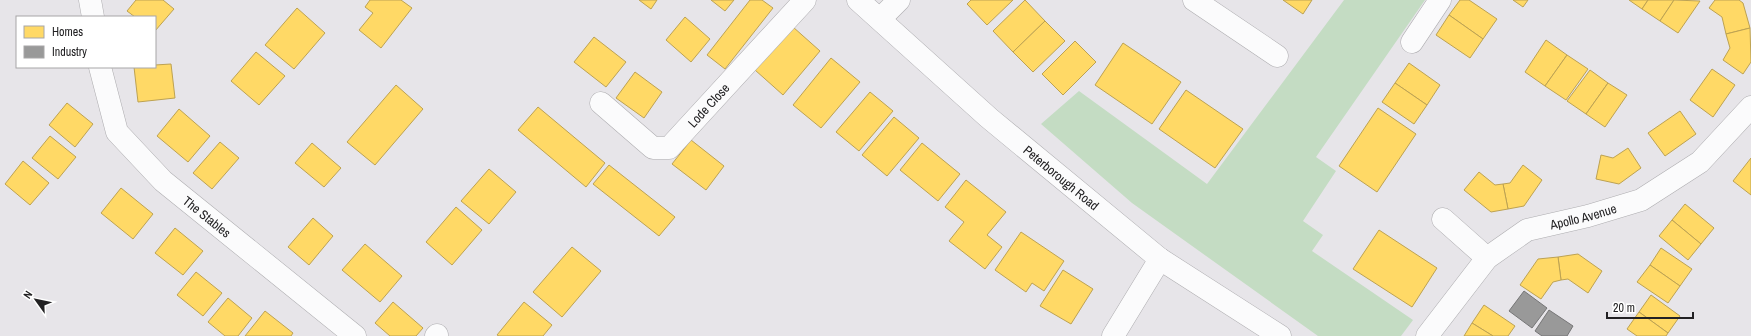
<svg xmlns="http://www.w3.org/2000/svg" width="1751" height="336" font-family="'Archivo Narrow',sans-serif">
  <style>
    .green { fill: #c4dcc3 }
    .homes { fill: #ffd966; stroke: #bda252 }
    .industry { fill: #999; stroke: #757576 }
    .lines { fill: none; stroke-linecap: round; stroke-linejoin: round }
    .minor-casing { stroke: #aeadb0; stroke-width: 23 }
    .secondary-casing { stroke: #aeadb0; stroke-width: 23 }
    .minor { stroke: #fbfbfc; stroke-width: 22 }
    .secondary { stroke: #fbfbfc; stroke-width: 22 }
    .labels { text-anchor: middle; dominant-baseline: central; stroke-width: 4; stroke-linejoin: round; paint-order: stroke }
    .street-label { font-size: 13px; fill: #222123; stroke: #fff }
  </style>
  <rect width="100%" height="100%" fill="#e7e5e9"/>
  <path class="green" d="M1344,0H1425L1316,157L1336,171L1303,221L1323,235L1312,251L1413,320L1401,336H1318L1132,203L1041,124L1079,91L1207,184Z"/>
  <g class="homes">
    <path d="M136,0H163L174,9L155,31V17H135L127,11Z"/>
    <path d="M370,0H401L412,8L381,48L359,30L373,13L365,7Z"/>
    <path d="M639,0H657L651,9Z"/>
    <path d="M711,0H734L725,11Z"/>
    <path d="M750,0H762L773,8L725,69L707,55Z"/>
    <path d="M971,0H1013L987,25L967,4Z"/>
    <path d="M1025,0L1045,21L1013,52L993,31Z"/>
    <path d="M1283,0H1312L1303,14Z"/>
    <path d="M1460,0H1469L1497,19L1483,39L1449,15Z"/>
    <path d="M1513,0H1528L1523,7Z"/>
    <path d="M1629,0H1648L1642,9Z"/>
    <path d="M1648,0H1674L1660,21L1642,9Z"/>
    <path d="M1674,0L1700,1L1678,33L1660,21Z"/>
    <path d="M1715,0H1739L1743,3L1750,28L1726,34L1722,17L1709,8Z"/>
    <path d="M297,8L325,33L294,69L265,45Z"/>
    <path d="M1449,15L1483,39L1470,58L1436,35Z"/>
    <path d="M685,17L710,39L691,62L666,40Z"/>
    <path d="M1045,21L1065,41L1033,72L1013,52Z"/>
    <path d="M793,27L820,51L783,95L755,70Z"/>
    <path d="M1750,28L1751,62L1743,74L1723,60L1730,48L1726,34Z"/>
    <path d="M594,37L626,62L606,87L574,62Z"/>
    <path d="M1546,40L1567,55L1545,86L1525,72Z"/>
    <path d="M1075,41L1096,62L1063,95L1042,74Z"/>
    <path d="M1123,43L1181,82L1152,124L1095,85Z"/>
    <path d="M256,52L285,76L259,105L231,81Z"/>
    <path d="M1567,55L1588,69L1566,100L1545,86Z"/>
    <path d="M831,58L860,82L821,128L793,105Z"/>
    <path d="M1409,63L1440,85L1427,105L1395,83Z"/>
    <path d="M171,64L175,98L138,102L134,67H155V65Z"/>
    <path d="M1712,69L1735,85L1713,117L1690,100Z"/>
    <path d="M1590,70L1608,83L1586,114L1567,101Z"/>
    <path d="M635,72L662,92L644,118L616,98Z"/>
    <path d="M1395,83L1427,105L1414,124L1382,102Z"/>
    <path d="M1608,83L1627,95L1605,127L1586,114Z"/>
    <path d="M396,85L423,109L375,165L347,142Z"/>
    <path d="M1186,90L1243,129L1215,168L1159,129Z"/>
    <path d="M870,92L893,111L859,151L836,132Z"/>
    <path d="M67,103L93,124L75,147L49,125Z"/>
    <path d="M538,107L605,163L586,187L518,130Z"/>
    <path d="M1378,108L1416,134L1377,192L1339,166Z"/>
    <path d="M179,109L210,136L188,162L157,136Z"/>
    <path d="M1680,111L1696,134L1665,156L1648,133Z"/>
    <path d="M894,117L919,138L887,176L862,155Z"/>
    <path d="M50,136L76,157L58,179L32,158Z"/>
    <path d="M691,140L724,166L706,190L672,164Z"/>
    <path d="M220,142L239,158L212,189L193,173Z"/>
    <path d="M312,143L341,168L324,187L295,163Z"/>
    <path d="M922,143L960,174L938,201L900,170Z"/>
    <path d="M1628,148L1641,168L1619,184L1596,179L1601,155L1613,158Z"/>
    <path d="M1751,158V195L1733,181Z"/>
    <path d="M23,161L49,183L30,205L5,184Z"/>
    <path d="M609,165L675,217L659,236L593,184Z"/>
    <path d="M1523,165L1542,180L1524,206L1508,209L1503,184L1510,183Z"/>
    <path d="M489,169L516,192L489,224L461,201Z"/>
    <path d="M1479,172L1495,185L1503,184L1508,209L1491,212L1464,190Z"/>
    <path d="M966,180L1006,212L987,235L1002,247L985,269L949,241L964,222L945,207Z"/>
    <path d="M121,188L153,214L133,239L101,213Z"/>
    <path d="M1685,204L1714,228L1701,244L1672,220Z"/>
    <path d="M456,207L482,230L452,265L426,242Z"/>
    <path d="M313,218L333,236L309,265L288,247Z"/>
    <path d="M1672,220L1701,244L1688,260L1659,236Z"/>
    <path d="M175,228L203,251L183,275L155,253Z"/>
    <path d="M1379,230L1437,268L1412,307L1353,269Z"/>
    <path d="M1021,232L1064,261L1044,291L1032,283L1026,292L995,270Z"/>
    <path d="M365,244L402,276L380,302L342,270Z"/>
    <path d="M572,247L601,271L562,317L533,292Z"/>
    <path d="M1661,248L1692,269L1680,286L1650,265Z"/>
    <path d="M1578,254L1602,271L1588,293L1568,279L1561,280L1558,257Z"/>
    <path d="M1558,257L1561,280L1553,282L1541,299L1520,285L1538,259Z"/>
    <path d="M1650,265L1680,286L1668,303L1637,282Z"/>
    <path d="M1063,270L1093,289L1071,324L1040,306Z"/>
    <path d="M196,272L222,293L203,316L177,295Z"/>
    <path d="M1651,295L1680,316L1668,333L1639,312Z"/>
    <path d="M228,298L252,318L238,336H225L208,322Z"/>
    <path d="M393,302L423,328L416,336H390L375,323Z"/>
    <path d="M524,302L552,325L543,336H499L497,335Z"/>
    <path d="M1484,305L1515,326L1508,336H1493L1472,323Z"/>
    <path d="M265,311L293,333L291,336H245Z"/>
    <path d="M1639,312L1668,333L1666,336H1637L1627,329Z"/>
    <path d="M1472,323L1493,336H1464Z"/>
  </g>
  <g class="industry">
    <path d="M1524,291L1547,308L1532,328L1509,311Z"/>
    <path d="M1549,310L1573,326L1567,336H1542L1535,331Z"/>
  </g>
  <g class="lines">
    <defs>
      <g id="minor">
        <path d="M90,0L93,17"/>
        <path d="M1194,0L1277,56"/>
        <path d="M880,19L899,0"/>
        <path d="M1412,42L1440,0"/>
        <path id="s1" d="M100,67L117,132L163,181L355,336"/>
        <path id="s2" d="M601,103L653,148H669L805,0"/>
        <path d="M1443,219L1487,258"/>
        <path d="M436,336L437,335"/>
        <path d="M1113,336L1160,259"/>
        <path id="s3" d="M1427,336L1487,258L1527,230L1588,216L1641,200L1700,162L1751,107"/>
      </g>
      <g id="secondary">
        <path id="s4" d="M858,0L989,118L1160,259L1280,336"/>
      </g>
    </defs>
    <use href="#minor" class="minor-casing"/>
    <use href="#secondary" class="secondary-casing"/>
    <use href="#minor" class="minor"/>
    <use href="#secondary" class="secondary"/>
  </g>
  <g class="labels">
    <g class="street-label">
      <text stroke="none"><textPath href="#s2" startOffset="143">Lode Close</textPath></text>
      <text stroke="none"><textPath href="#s4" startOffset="270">Peterborough Road</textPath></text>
      <text stroke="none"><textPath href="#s1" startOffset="191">The Stables</textPath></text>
      <text stroke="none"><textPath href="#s3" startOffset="205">Apollo Avenue</textPath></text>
    </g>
  </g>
  <rect x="16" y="16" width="140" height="52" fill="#ffffff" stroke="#a7a6a7"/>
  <rect x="24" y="26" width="20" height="12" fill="#ffd966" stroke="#a7a6a7"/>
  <text x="52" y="36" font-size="12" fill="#222123">Homes</text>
  <rect x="24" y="46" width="20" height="12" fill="#999999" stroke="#a7a6a7"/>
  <text x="52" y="56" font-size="12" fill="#222123">Industry</text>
  <g transform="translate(36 300) rotate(303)" stroke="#ffffff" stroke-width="3" paint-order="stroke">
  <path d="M0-3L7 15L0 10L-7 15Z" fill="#222123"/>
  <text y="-6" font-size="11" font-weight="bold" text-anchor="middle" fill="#222123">N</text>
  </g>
  <path d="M1607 312v6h86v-6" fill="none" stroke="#222123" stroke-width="2"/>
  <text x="1613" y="312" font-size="12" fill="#222123" stroke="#ffffff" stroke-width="3" paint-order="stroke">20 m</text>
</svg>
